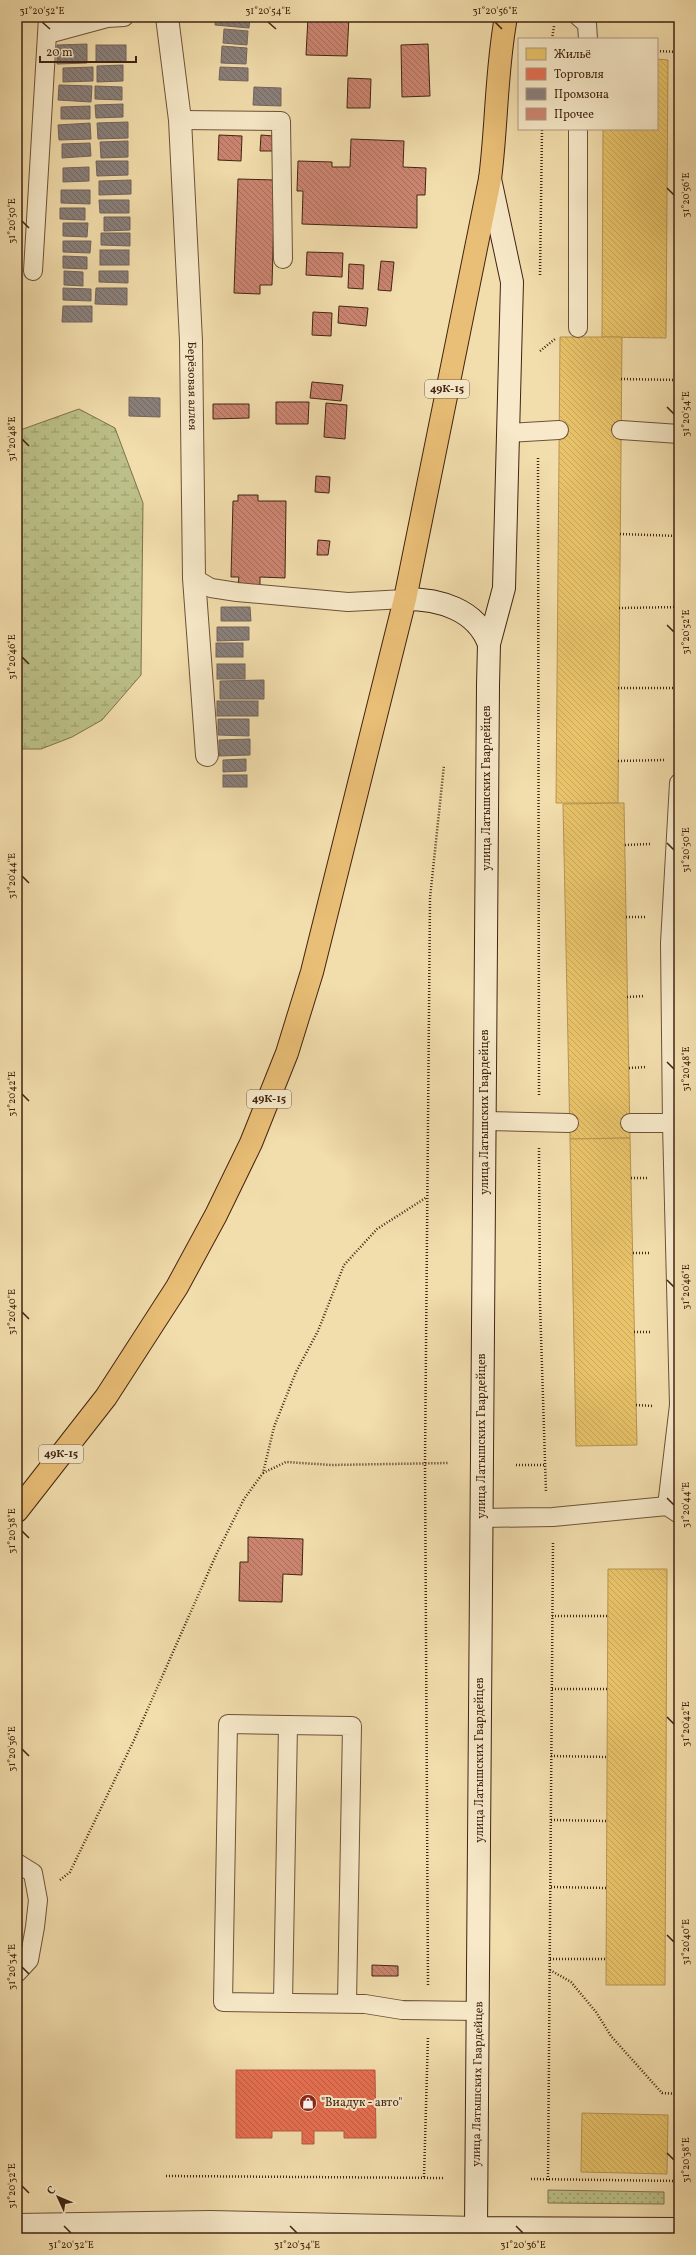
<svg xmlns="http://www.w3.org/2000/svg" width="696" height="2255" font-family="Vollkorn,serif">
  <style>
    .grass { fill: url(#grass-dots); stroke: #7e724d }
    .wetland { fill: url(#wetland-marsh); stroke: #7e724d }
    .homes { fill: url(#homes-back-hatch); stroke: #b79450 }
    .shops { fill: url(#shops-back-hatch); stroke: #b5583e }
    .industry { fill: url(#industry-back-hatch); stroke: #74655c }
    .building { fill: url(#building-back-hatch); stroke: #412412 }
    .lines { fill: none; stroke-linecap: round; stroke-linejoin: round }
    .lane-casing { stroke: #6d5238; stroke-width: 20 }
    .street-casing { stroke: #6d5238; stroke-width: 24 }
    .secondary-casing { stroke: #412412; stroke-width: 24 }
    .primary-casing { stroke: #412412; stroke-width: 24 }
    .path { stroke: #412412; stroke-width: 2.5; stroke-dasharray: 1 2; stroke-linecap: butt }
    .lane { stroke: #f7e9c9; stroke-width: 18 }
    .street { stroke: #f7e9c9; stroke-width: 22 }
    .secondary { stroke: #f7e9c9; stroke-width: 22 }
    .primary { stroke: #e9be76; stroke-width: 22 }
    .ticks { fill: none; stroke: #412412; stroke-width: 1.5 }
    .labels { text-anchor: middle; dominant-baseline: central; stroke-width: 4; stroke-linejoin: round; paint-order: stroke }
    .shield { fill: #f7e9c9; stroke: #785f49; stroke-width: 1 }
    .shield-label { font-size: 11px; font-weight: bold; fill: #412412 }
    .street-label { font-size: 12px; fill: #412412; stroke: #f7e9c9 }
    .poi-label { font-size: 12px; fill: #412412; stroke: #f7e9c9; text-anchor: start }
    .neatline { fill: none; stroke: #412412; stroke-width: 1.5 }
    .ticks-label { font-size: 10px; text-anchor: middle; fill: #412412 }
  </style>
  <defs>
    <pattern id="grass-dots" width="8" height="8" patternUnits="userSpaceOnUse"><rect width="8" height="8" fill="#bcc088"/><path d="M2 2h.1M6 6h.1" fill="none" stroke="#9a9c6e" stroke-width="1.8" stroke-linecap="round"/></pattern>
    <pattern id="wetland-marsh" width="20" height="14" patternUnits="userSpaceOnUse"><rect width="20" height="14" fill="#bcc088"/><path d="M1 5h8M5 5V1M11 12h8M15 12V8" fill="none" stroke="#9a9c6e"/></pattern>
    <pattern id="homes-back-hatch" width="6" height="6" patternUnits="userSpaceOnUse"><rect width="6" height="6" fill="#e9c46a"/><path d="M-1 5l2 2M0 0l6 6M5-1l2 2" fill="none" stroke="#c9a85b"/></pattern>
    <pattern id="shops-back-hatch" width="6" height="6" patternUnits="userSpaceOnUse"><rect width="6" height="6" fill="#e76f51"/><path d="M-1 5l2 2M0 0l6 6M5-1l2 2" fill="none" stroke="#bd5b42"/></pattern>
    <pattern id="industry-back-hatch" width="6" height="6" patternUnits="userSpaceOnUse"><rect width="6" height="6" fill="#8a817c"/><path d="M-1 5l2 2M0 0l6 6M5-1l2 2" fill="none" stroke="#726964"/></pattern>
    <pattern id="building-back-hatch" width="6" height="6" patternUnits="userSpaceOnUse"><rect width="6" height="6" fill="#cc8571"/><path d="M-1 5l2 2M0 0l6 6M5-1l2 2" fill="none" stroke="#a76d5b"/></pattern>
  </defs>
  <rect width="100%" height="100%" fill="#f2ddac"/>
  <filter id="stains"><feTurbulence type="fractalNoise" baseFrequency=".005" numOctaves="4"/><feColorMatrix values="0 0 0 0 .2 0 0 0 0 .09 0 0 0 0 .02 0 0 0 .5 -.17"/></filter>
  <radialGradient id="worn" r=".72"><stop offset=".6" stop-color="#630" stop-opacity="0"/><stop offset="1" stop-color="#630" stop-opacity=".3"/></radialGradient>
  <path class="grass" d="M548,2190L664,2192V2204L548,2203Z"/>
  <path class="wetland" d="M79,409L115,428L143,503L141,675L102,720L72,737L41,749H17V435L23,429Z"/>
  <g class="homes">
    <path d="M657,59L668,60L666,338L602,337L603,129H657Z"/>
    <path d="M560,337H622L618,803H556Z"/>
    <path d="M624,803L630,1138L570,1139L563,804Z"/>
    <path d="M630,1138L637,1445L576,1446L570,1139Z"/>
    <path d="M608,1569H667L665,1985H606Z"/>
    <path d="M582,2113L668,2115L667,2174L581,2172Z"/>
  </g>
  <path class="shops" d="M236,2070H375L376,2138H344V2131H314V2144H302V2131H272V2138H236Z"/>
  <g class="industry">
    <path d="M216,17H250L249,28L215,25Z"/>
    <path d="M224,29L248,31L247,45L223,43Z"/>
    <path d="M87,44V63L57,64V45Z"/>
    <rect x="96" y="45" width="30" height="17"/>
    <path d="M222,46L247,48L246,64L221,63Z"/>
    <path d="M123,65V81L97,82V66Z"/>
    <path d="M93,67V81L63,82V68Z"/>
    <path d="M220,67L248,68V81L219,80Z"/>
    <path d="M59,85L92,86L91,102L58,100Z"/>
    <path d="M95,86L122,87V100L95,99Z"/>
    <path d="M254,87L281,88V106L253,105Z"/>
    <path d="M123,104V117L96,118L95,105Z"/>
    <path d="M90,106V119H61V107Z"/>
    <path d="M128,122V138L98,139L97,123Z"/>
    <path d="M90,123L91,139L59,140L58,125Z"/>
    <path d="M128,141V157L101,158L100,142Z"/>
    <path d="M90,143L91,156L62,158V144Z"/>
    <path d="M96,161H128V175L97,176Z"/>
    <path d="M89,167V181L63,182V168Z"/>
    <path d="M131,180V194L99,195V181Z"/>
    <path d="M61,190H90V204L61,203Z"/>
    <path d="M99,200H129V213H100Z"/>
    <path d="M60,208H85V220L60,219Z"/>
    <path d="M104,217H130V230L104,231Z"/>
    <path d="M63,223H88L87,237L63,236Z"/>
    <path d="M101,233H130V246L101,245Z"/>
    <path d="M63,241H91L90,253L63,252Z"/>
    <rect x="100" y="250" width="29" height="15"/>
    <path d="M63,256L87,257V269L63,268Z"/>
    <path d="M64,271L83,272V286L64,285Z"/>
    <path d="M99,271H128V283L99,282Z"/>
    <path d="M63,288L91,289V301L63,300Z"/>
    <path d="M96,288H127V305L95,304Z"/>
    <path d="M63,306H92V322H62Z"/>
    <path d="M129,397L160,398V417L129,416Z"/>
    <path d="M221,607H250L251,621H221Z"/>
    <path d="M217,627H249V640L217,641Z"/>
    <rect x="216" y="643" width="27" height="14"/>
    <rect x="217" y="664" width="28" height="15"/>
    <path d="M264,680V699H220V681Z"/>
    <rect x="217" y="701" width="41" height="15"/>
    <path d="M218,719H249V736L218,735Z"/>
    <path d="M250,739V755L219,756V740Z"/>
    <path d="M246,759V771L223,772V760Z"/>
    <rect x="223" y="775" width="24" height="12"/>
  </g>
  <g class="building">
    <path d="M308,17H349L347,56L306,55Z"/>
    <path d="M428,44L430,96L402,97L401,45Z"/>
    <path d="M348,78L371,79L370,108H347Z"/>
    <path d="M219,135L242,136L241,161L218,160Z"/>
    <path d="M261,135L273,136V151H260Z"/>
    <path d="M351,139L404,141L403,167L426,168L425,195H417V228L302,224L303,191H297L298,161L332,162V167H350Z"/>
    <path d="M238,179L275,180L272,285H260V294L234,293Z"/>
    <path d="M307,252L343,253L342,277L306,275Z"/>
    <path d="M381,261L394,262L391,291L378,290Z"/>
    <path d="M349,264L364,265L363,289L348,288Z"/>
    <path d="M339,306L368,308L366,326L338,323Z"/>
    <path d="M313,312L332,313L331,336L312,335Z"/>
    <path d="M312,382L343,385L341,401L310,398Z"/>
    <path d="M276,402H309L308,424H276Z"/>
    <path d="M326,403L347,405L345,439L324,437Z"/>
    <path d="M213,404H249V418L213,419Z"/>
    <path d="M316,476L330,477L329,493L315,492Z"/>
    <path d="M238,495H258V501H286L285,578L260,577V585L238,584L239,577H231L233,501H238Z"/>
    <path d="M318,540L330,541L328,555H317Z"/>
    <path d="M248,1537L303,1539L302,1575L283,1574L282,1602L239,1601L240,1562H248Z"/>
    <rect x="17" y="1880" width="1" height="73"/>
    <path d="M372,1965L398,1966V1976H372Z"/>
  </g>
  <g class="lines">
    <defs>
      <g id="lane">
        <path d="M579,17L587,24L588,39"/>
        <path d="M48,34L107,18L124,17"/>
        <path d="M180,120L281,121L283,259"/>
        <path d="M578,129V328"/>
        <path d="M33,271L48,17"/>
        <path d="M621,430L679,434"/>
        <path d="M508,433L559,430"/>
        <path d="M194,578L211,588L237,592L348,602L405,599"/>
        <path d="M485,1121L569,1123"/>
        <path d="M630,1123H679"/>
        <path d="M667,1506L679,1405L672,1124L670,943L679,783"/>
        <path d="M481,1518L553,1517L667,1506L679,1514"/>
        <path d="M17,1863L33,1873L38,1900L35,1927L29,1960L17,1973"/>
        <path d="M283,2002L288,1725"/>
        <path d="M347,2003L352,1726L228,1724L223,2002L365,2004L402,2010L479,2011"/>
      </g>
      <g id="street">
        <path id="s1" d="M167,17L180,120L191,341L194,578L207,755"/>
        <path d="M17,2225L211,2222L476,2228"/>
      </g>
      <g id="secondary">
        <path d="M490,179L512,282L504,588L489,644L488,685L476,2228L679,2229"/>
        <path d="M405,599C439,599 476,609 489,644"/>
      </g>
      <path id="primary" d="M17,1511L106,1397L177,1287L216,1215L251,1143L287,1053L312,972L405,599L490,179C497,125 496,70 506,17"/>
    </defs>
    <use href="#lane" class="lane-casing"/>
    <use href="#street" class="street-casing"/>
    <use href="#secondary" class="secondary-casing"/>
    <use href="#primary" class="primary-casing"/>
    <g class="path">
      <path d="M552,39L554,26"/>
      <path d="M657,51L679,52"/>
      <path d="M540,275L542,129"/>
      <path d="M540,351L555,339"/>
      <path d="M621,379L679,380"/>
      <path d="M538,458L539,1097"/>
      <path d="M620,534L679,536"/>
      <path d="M619,608L679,607"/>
      <path d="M618,688H679"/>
      <path d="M618,761L665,760"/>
      <path d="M625,845L650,844"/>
      <path d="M626,917H646"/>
      <path d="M627,997L645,996"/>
      <path d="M629,1068L647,1067"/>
      <path d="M539,1148L540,1304L546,1492"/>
      <path d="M631,1178H647"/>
      <path d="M633,1253H650"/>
      <path d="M634,1332H652"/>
      <path d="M636,1405L654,1406"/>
      <path d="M516,1465H546"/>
      <path d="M263,1473L286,1462L332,1465L448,1463"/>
      <path d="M552,1616H608"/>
      <path d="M552,1689H607"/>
      <path d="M551,1756L607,1757"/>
      <path d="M551,1820L607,1821"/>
      <path d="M60,1880L70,1872L134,1740L216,1555L244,1499L263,1473L274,1427L296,1372L318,1331L344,1265L377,1229L427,1197"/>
      <path d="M551,1887L607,1888"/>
      <path d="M550,1959H607"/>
      <path d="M550,1970L571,1982L596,2012L611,2036L662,2093L679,2094"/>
      <path d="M428,1985L425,1462L430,898L444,765"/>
      <path d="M166,2176L445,2178"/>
      <path d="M424,2177L428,2036"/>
      <path d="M531,2179L679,2181"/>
      <path d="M548,2180L553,1542"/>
    </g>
    <use href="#lane" class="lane"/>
    <use href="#street" class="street"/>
    <use href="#secondary" class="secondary"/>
    <use href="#primary" class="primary"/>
  </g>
  <path class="ticks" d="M42,22L50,29M268,22L276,29M495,22L502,29M667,188L674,195M22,221L29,228M667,407L674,414M22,439L29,446M667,625L674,632M22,657L29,664M667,843L674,850M22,876L29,883M667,1062L674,1069M22,1094L29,1101M667,1280L674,1287M22,1312L29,1319M667,1498L674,1505M22,1531L29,1538M667,1717L674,1724M22,1749L29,1756M667,1935L674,1942M22,1967L29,1974M667,2153L674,2160M22,2186L29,2193M64,2226L71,2233M290,2226L297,2233M516,2226L523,2233"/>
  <defs>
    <symbol id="shop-disc" viewBox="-11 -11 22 22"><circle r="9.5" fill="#8f2418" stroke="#f7e9c9"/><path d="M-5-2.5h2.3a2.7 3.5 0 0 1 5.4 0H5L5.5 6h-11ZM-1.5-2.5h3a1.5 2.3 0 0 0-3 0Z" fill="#fff"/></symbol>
  </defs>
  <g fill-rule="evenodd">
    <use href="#shop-disc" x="298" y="2093" width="20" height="20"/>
  </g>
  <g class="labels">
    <g class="shield">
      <rect x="425" y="380" width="44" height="18" rx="3"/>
      <rect x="247" y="1090" width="44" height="18" rx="3"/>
      <rect x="39" y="1445" width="44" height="18" rx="3"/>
    </g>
    <g class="shield-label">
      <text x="447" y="389">49К-15</text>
      <text x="269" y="1099">49К-15</text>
      <text x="61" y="1454">49К-15</text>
    </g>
    <g class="street-label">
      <text stroke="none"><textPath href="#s1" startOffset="370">Берёзовая аллея</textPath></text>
      <text transform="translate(487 788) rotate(-90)">улица Латышских Гвардейцев</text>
      <text transform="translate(485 1112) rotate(-90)">улица Латышских Гвардейцев</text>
      <text transform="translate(482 1436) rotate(-90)">улица Латышских Гвардейцев</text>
      <text transform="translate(480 1760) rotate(-90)">улица Латышских Гвардейцев</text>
      <text transform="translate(478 2084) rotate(-89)">улица Латышских Гвардейцев</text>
    </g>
    <g class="poi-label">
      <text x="321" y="2103">"Виадук - авто"</text>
    </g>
  </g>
  <rect width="696" height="2255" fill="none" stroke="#f2ddac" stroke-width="44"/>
  <rect x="518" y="38" width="140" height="92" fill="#f7e9c9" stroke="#ae9a80"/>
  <rect x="526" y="48" width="20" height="12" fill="#e9c46a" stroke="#ae9a80"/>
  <text x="554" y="58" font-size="12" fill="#412412">Жильё</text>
  <rect x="526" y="68" width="20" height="12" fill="#e76f51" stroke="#ae9a80"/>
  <text x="554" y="78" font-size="12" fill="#412412">Торговля</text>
  <rect x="526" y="88" width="20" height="12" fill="#8a817c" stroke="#ae9a80"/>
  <text x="554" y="98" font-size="12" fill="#412412">Промзона</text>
  <rect x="526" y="108" width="20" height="12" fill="#cc8571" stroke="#ae9a80"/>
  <text x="554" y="118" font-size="12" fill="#412412">Прочее</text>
  <g transform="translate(58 2197) rotate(314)" stroke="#f7e9c9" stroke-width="3" paint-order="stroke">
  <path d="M0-3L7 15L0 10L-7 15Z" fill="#412412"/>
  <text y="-6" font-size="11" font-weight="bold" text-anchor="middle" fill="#412412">С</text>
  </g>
  <path d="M40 56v6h96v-6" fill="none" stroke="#412412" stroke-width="2"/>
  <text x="46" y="56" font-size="12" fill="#412412" stroke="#f7e9c9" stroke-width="3" paint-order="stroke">20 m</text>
  <rect x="22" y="22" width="652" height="2211" class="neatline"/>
  <g class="ticks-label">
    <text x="42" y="14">31°20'52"E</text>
    <text x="268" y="14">31°20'54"E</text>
    <text x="495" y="14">31°20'56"E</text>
    <text transform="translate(685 195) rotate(-90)" y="4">31°20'56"E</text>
    <text transform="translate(11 221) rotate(-90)" y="4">31°20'50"E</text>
    <text transform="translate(685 414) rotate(-90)" y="4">31°20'54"E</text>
    <text transform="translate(11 439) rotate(-90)" y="4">31°20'48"E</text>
    <text transform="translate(685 632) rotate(-90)" y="4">31°20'52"E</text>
    <text transform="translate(11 657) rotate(-90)" y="4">31°20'46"E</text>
    <text transform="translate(685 850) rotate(-90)" y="4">31°20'50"E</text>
    <text transform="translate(11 876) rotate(-90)" y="4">31°20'44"E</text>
    <text transform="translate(685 1069) rotate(-90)" y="4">31°20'48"E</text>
    <text transform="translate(11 1094) rotate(-90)" y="4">31°20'42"E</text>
    <text transform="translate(685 1287) rotate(-90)" y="4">31°20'46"E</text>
    <text transform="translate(11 1312) rotate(-90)" y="4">31°20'40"E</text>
    <text transform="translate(685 1505) rotate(-90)" y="4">31°20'44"E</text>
    <text transform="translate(11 1531) rotate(-90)" y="4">31°20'38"E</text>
    <text transform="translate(685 1724) rotate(-90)" y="4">31°20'42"E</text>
    <text transform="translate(11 1749) rotate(-90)" y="4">31°20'36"E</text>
    <text transform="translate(685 1942) rotate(-90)" y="4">31°20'40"E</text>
    <text transform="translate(11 1967) rotate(-90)" y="4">31°20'34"E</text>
    <text transform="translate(685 2160) rotate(-90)" y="4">31°20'38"E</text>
    <text transform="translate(11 2186) rotate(-90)" y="4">31°20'32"E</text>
    <text x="71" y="2248">31°20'32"E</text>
    <text x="297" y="2248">31°20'34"E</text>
    <text x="523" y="2248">31°20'36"E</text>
  </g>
  <rect width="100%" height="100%" filter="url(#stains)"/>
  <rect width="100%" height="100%" fill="url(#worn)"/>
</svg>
